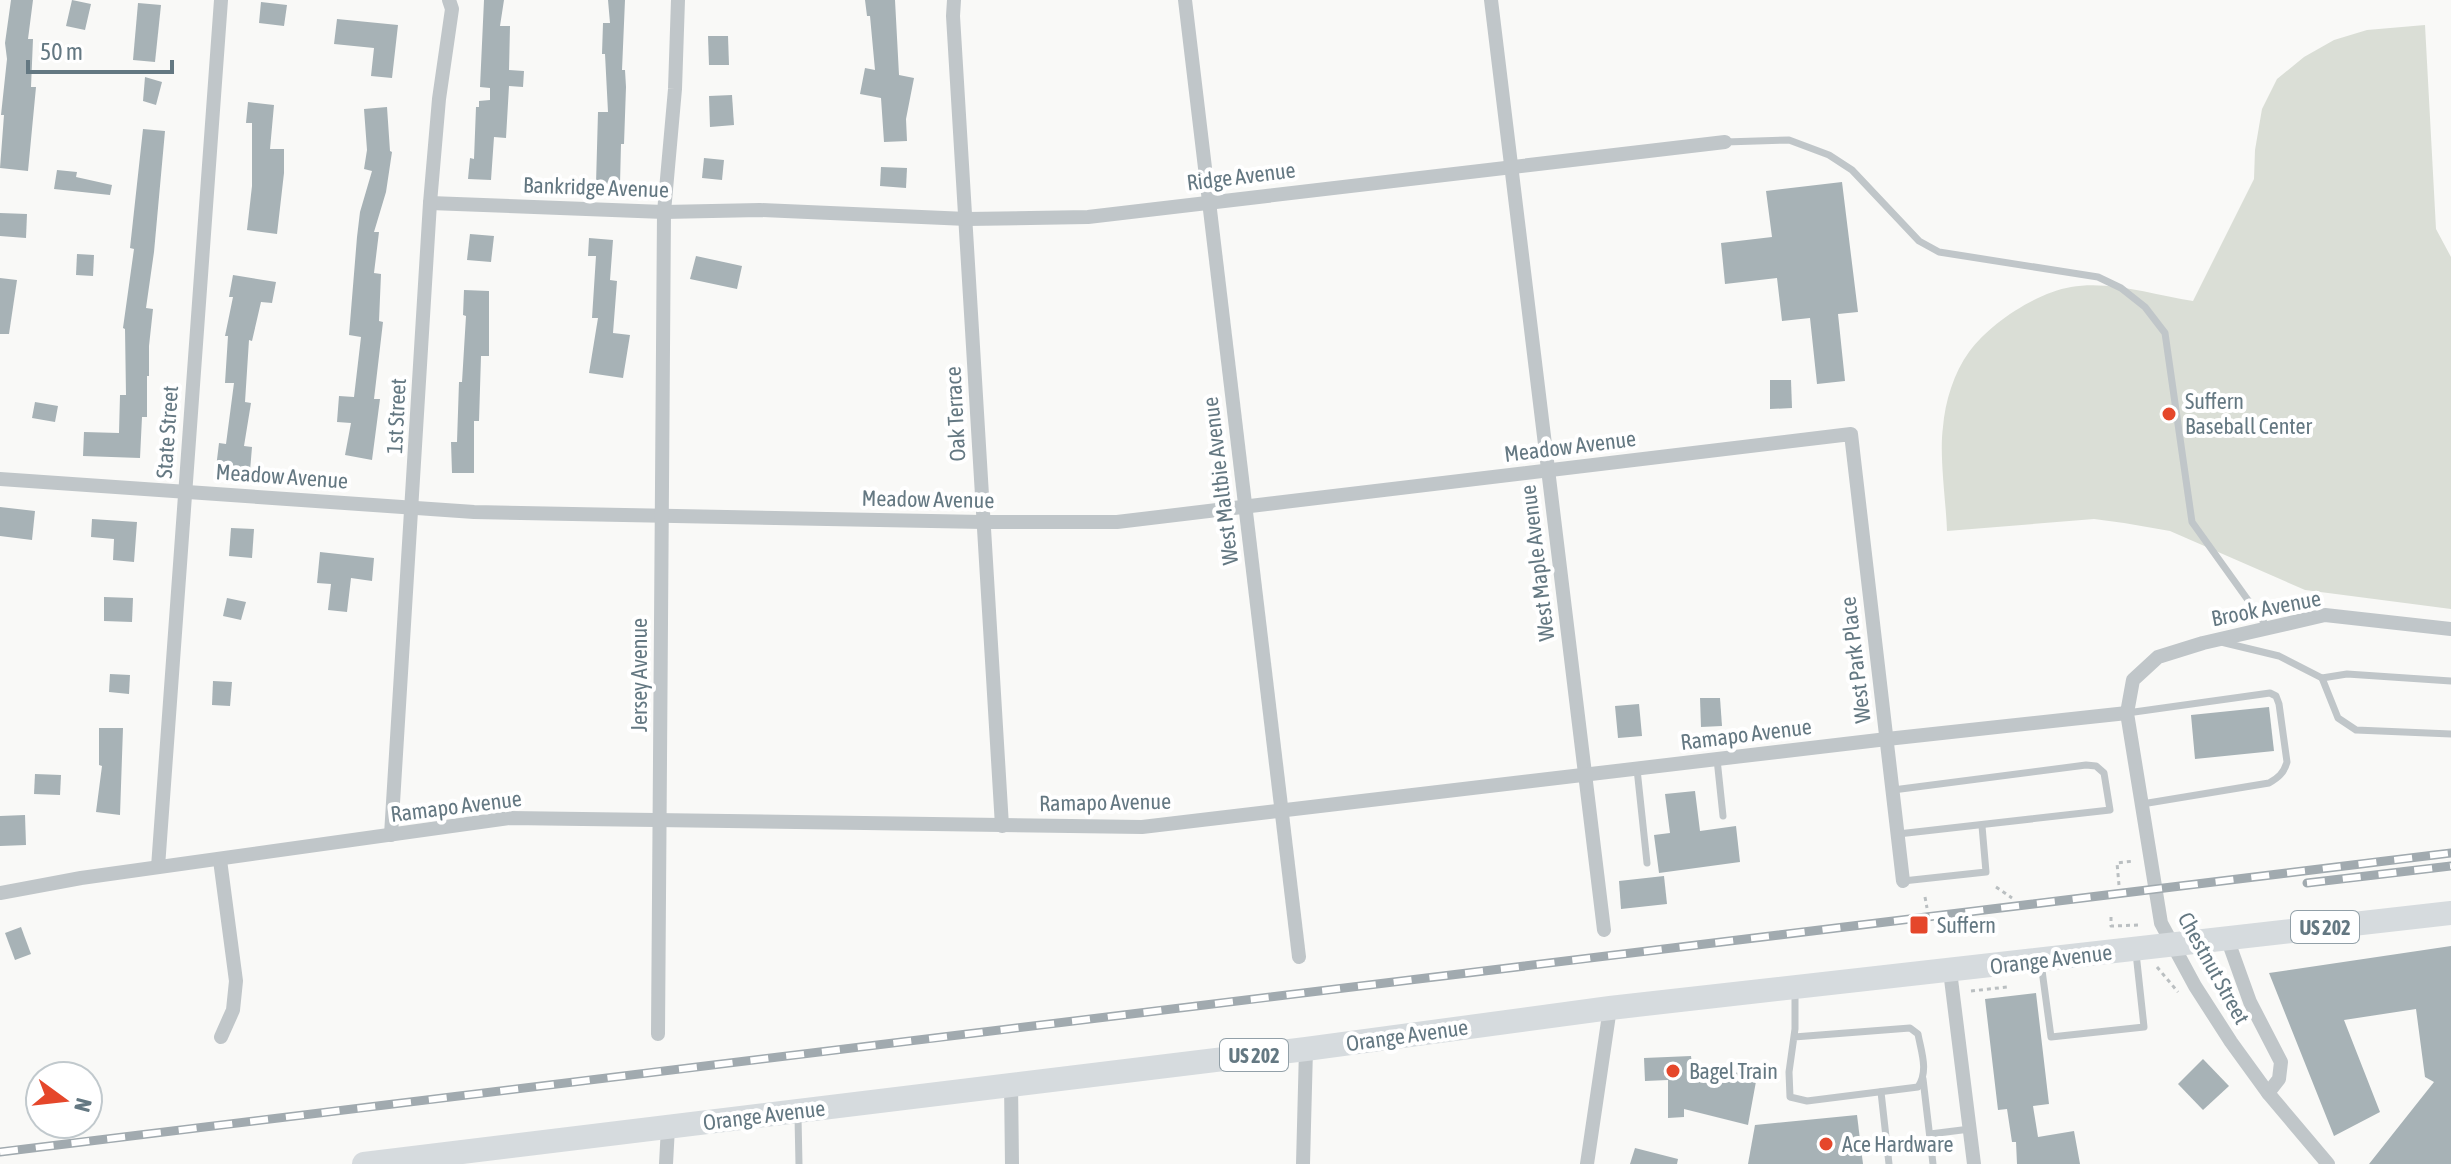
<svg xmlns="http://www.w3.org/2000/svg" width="2451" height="1164" font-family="'Asap Condensed',sans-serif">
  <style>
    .green { fill: #daded6 }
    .building { fill: #a7b2b6 }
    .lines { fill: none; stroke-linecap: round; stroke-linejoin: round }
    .path { stroke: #babfc1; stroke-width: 3; stroke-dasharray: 4 4; stroke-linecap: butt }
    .service { stroke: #c0c6c9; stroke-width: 7 }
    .minor { stroke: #c0c6c9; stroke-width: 14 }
    .primary { stroke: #d6dbde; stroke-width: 24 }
    .rail-casing { stroke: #a1aaaf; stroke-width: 9 }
    .rail { stroke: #fff; stroke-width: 6; stroke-dasharray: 18; stroke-linecap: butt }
    .poi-dot { fill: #e5472b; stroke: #fff; stroke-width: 3 }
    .labels { text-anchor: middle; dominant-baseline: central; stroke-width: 8; stroke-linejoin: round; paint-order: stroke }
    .shield { fill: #fff; stroke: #92a0a8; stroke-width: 2 }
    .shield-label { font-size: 20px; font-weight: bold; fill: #647882 }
    .street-label { font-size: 22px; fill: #647882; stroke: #fff }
    .poi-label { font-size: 22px; fill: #647882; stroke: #fff; text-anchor: start }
  </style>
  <rect width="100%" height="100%" fill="#f9f9f7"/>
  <path class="green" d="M2425,25L2436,229L2451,257V609L2305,590L2170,531L2124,523L2094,519L1947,531C1946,501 1939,455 1943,427C1945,402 1954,372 1969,352C1990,323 2036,293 2071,287C2109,280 2155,295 2193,301L2254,179L2255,150L2262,109L2277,79L2304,57L2334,40L2367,30Z"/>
  <g class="building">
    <path d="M11,0H33L28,39H33L31,87H36L28,171L0,168L4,115H1L7,59L5,43Z"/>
    <path d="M72,0L91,4L85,30L66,26Z"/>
    <path d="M484,0H504L500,26H510L509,70L524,71L523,87L509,86L506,138L494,137L491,180L468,179L470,158L474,159L476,107H479V101L490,100V88L480,87Z"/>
    <path d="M608,0H625L622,70H625L626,87L624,144H621L620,184H596L598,112H608L605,54H602L603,23H610Z"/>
    <path d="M865,0H895L899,75L914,78L906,119L907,141L884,142L881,98L860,94L865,68L875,70L870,16H867Z"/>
    <path d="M261,2L287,5L284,26L259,23Z"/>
    <path d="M138,3L161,5L155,62L133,60Z"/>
    <path d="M337,19L398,25L392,78L371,76L374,48L334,44Z"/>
    <path d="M708,36H728L729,65H709Z"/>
    <path d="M145,77L162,82L156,105L143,101Z"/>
    <path d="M732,95L734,125L710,127L709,96Z"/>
    <path d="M248,102L274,105L270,149H284V173L277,234L247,230L252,186V123H246Z"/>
    <path d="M387,107L390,151L392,152L386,192L374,232H379L374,273L381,274L379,321L383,322L374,399H380L372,460L345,455L351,423L337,422L339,396L354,397L361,337L349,335L357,237L360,212L372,171L364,169L367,150L364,109Z"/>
    <path d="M143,129L165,131L154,252L146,308L153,309L149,346V376H147V417H142L140,458L83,456L84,432L119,433L120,395H126L125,329L123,328L134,249L130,248Z"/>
    <path d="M704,158L724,160L722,180L702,178Z"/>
    <path d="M881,167L907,168L906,188L880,186Z"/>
    <path d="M57,170L77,172L76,177L112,185L110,195L54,189Z"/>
    <path d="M1842,182L1858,312L1838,314L1845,381L1817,384L1810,318L1782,321L1777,278L1725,284L1721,243L1772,237L1766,191Z"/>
    <path d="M0,213L27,214L26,238L0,236Z"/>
    <path d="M470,234L494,236L491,262L467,260Z"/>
    <path d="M589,238L613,240L610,280L617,281L613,333L630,335L623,378L589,373L598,318H592L596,256H588Z"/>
    <path d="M77,254L94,255L93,276L76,275Z"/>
    <path d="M696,256L742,266L737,289L690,279Z"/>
    <path d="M233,275L276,282L272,303L261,302L252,341L249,340L245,402L251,403L244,446L252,447L250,471L216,468L219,443L226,444L234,383H225L228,336H225L233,297H229Z"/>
    <path d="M0,278L17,280L9,334H0Z"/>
    <path d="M464,290L489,291V356H481L479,421H474V473H452L451,442H457L459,382H462L466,316L463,315Z"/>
    <path d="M1770,380H1791L1792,408L1770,409Z"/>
    <path d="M35,402L58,406L55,422L32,418Z"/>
    <path d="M0,507L35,511L32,540L0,536Z"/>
    <path d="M92,519L137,522L134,562L113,560L114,539L91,537Z"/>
    <path d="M231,528L254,529L252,558L229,556Z"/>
    <path d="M320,552L374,558L372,581L351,578L347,612L328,610L331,584L317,583Z"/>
    <path d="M104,597L133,598L132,622L104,621Z"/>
    <path d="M227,598L246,602L241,620L223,616Z"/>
    <path d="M110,674L130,675L129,694L109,692Z"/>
    <path d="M213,681L232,682L230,706L212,705Z"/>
    <path d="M1700,698H1720L1722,726L1701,727Z"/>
    <path d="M1639,704L1642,736L1618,738L1615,706Z"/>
    <path d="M2269,707L2274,751L2195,759L2191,715Z"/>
    <path d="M99,728H123L120,815L96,812L102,766L99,765Z"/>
    <path d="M35,774L61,775L60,795L34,794Z"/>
    <path d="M1695,791L1700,831L1736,826L1740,862L1659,873L1654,835L1670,833L1665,794Z"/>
    <path d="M25,815L26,845L0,846V816Z"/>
    <path d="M1664,876L1667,904L1621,909L1619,881Z"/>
    <path d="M21,927L31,954L15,960L5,933Z"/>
    <path d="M2451,946V1164H2369L2434,1082L2425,1077L2416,1009L2344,1020L2380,1112L2334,1136L2269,973Z"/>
    <path d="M2036,993L2049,1104L2033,1106L2038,1137L2074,1131L2080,1164H2017L2016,1142H2012L2007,1109L1998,1110L1985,999Z"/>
    <path d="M1691,1056L1692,1065L1757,1076L1748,1125L1684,1109V1117L1668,1118V1080L1645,1081L1644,1058Z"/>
    <path d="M2203,1059L2229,1086L2203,1110L2178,1084Z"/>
    <path d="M1857,1115L1863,1164H1748L1755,1125Z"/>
    <path d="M1635,1148L1678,1159L1677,1164H1630Z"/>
  </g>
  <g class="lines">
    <g class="path">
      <path d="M2119,885L2117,863L2134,861"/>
      <path d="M1996,887L2012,898"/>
      <path d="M1925,897L1927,908"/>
      <path d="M2111,917V926L2141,925"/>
      <path d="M2157,967L2178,992"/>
      <path d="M1971,991L2007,987"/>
    </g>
    <g class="service">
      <path d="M1725,142L1789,140L1829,155L1852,170L1919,241L1939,252L2098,277L2121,288L2145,307L2165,333L2192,522L2268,628"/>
      <path d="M2221,642L2279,656L2322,678L2338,718L2356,730L2451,734"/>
      <path d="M2322,678L2347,674L2451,681"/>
      <path d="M2127,713L2270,693L2276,696L2279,704L2287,762C2284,773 2278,778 2269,783L2142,804"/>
      <path d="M1717,759L1723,816"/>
      <path d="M1637,769L1647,863"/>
      <path d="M1893,790L2086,765L2096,766L2104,773L2110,810L1898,834"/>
      <path d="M1903,881L1986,872L1982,826"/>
      <path d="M2041,963L2051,1037L2144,1027L2136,953"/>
      <path d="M1794,1037L1910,1028L1918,1034C1921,1051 1929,1071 1918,1087L1807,1101L1790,1097L1789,1072L1795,1029V990"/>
      <path d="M1923,1079L1933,1164"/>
      <path d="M1881,1092L1889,1164"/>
      <path d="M798,1117L799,1164"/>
      <path d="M1930,1134L1970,1129"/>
    </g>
    <g class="minor">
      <path d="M954,0L953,16L1002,826"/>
      <path d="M1185,0L1299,957"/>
      <path d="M1491,0L1604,930"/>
      <path d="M430,203L664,212L760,210L967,219L1088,217L1725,142"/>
      <path d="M0,479L474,512L983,522H1117L1851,434L1903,881"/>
      <path d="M391,835L430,203L439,99L452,9L449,0"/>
      <path d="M220,860L236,981L233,1010L221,1037"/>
      <path d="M158,867L221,0"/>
      <path d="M0,893L81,878L510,818L1142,827L1887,739L2127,713"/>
      <path d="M2227,938L2250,1002L2281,1062L2279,1079L2268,1093"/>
      <path d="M1950,971L1974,1164"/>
      <path d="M658,1034L664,212L675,89L678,0"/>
      <path d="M1011,1083L1012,1164"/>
      <path d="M666,1164L668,1127"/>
      <path d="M1303,1164L1306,1049"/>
      <path d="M1587,1164L1610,1008"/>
      <path d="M2328,1164L2268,1093L2231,1042L2195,986L2161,923L2127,713L2133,680L2158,657L2203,643L2325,615L2451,629"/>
    </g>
    <path class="primary" d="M364,1164L1306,1049L1610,1008L2451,913"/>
    <defs>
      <g id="rail">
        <path d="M2307,883L2451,866"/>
        <path d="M0,1152L2451,853"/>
      </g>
    </defs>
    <use href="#rail" class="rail-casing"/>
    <use href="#rail" class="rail"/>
  </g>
  <g class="poi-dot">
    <circle cx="2169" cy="414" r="8"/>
    <rect x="1909" y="915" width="20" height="20" rx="4"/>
    <circle cx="1673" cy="1071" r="8"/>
    <circle cx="1826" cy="1144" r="8"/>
  </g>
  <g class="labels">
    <g class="shield">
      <rect x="2291" y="911" width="68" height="32" rx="6"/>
      <rect x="1220" y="1039" width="68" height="32" rx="6"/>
    </g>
    <g class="shield-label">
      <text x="2325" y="927">US 202</text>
      <text x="1254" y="1055">US 202</text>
    </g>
    <g class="street-label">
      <text transform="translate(1241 176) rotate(-7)">Ridge Avenue</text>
      <text transform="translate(596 187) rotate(2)">Bankridge Avenue</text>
      <text transform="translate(955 414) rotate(-93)">Oak Terrace</text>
      <text transform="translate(396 416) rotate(-87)">1st Street</text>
      <text transform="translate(167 432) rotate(-86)">State Street</text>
      <text transform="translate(1570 446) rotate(-7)">Meadow Avenue</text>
      <text transform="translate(282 476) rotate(4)">Meadow Avenue</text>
      <text transform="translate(1220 481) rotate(-97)">West Maltbie Avenue</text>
      <text transform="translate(928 499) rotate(1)">Meadow Avenue</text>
      <text transform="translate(1537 563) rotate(-97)">West Maple Avenue</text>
      <text transform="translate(2266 608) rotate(-11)">Brook Avenue</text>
      <text transform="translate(1855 660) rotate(-97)">West Park Place</text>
      <text transform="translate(639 675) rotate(-90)">Jersey Avenue</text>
      <text transform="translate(1746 734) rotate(-7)">Ramapo Avenue</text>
      <text transform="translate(1105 802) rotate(-1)">Ramapo Avenue</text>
      <text transform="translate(456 806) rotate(-7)">Ramapo Avenue</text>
      <text transform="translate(2051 959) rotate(-7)">Orange Avenue</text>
      <text transform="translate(2214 968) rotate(61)">Chestnut Street</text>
      <text transform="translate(1407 1035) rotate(-8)">Orange Avenue</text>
      <text transform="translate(764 1115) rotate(-7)">Orange Avenue</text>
    </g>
    <g class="poi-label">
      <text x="2185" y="401">Suffern<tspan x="2185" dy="25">Baseball Center</tspan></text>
      <text x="1937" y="925">Suffern</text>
      <text x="1689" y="1071">Bagel Train</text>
      <text x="1842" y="1144">Ace Hardware</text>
    </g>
  </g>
  <g transform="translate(64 1100) rotate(105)"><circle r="38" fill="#ffffff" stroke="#c1c9cd" stroke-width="2"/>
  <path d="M0-6L14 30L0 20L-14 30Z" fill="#e5472b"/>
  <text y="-12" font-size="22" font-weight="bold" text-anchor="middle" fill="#647882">N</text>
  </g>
  <path d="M28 60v12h144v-12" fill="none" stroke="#647882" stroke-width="4"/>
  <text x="40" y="60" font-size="24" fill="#647882" stroke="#ffffff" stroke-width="6" paint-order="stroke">50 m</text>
</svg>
